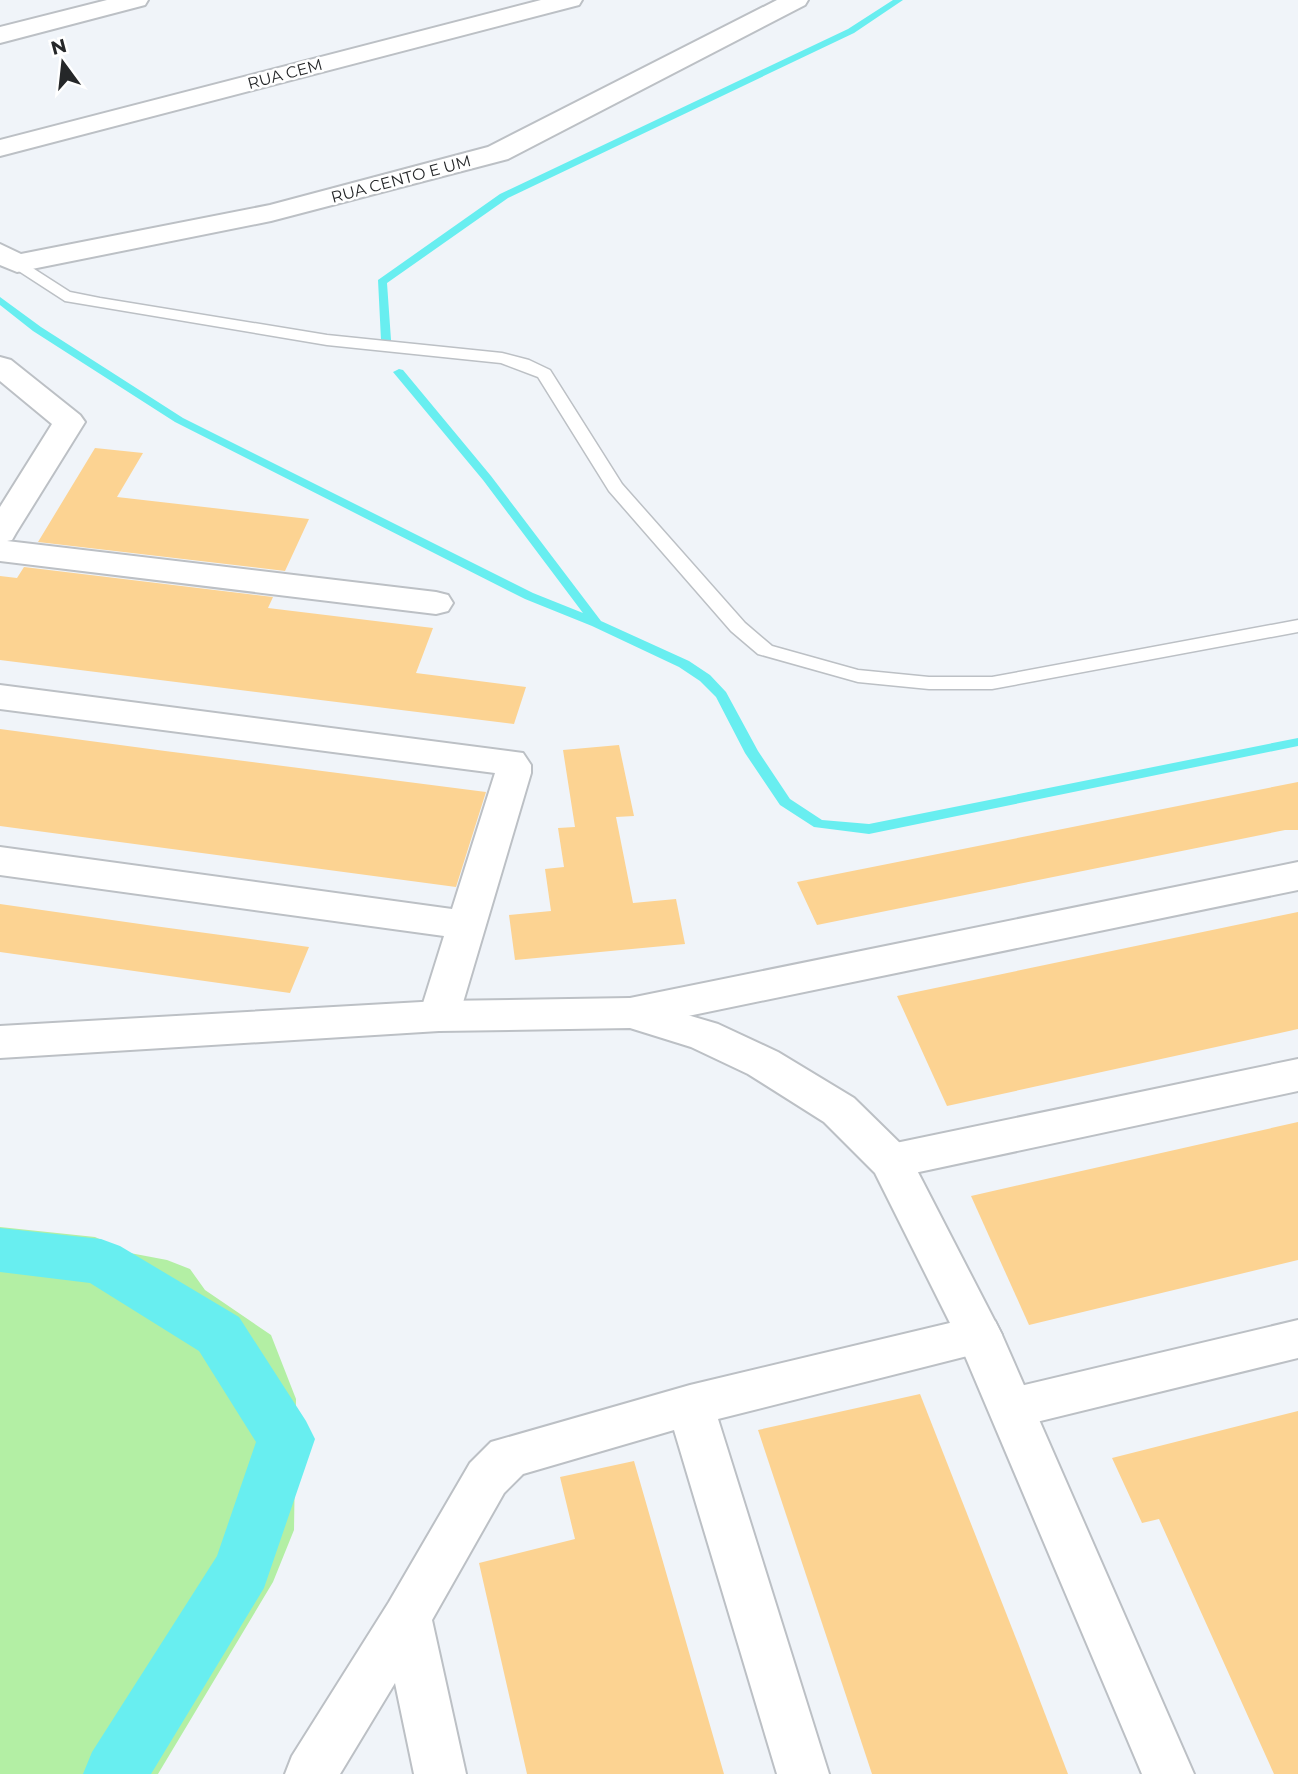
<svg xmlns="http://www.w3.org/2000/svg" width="1298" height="1774" font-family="Montserrat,sans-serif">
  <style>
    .green { fill: #b3efa4 }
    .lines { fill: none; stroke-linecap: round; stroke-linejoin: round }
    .stream { fill: #68eef0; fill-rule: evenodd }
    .canal { fill: #68eef0; fill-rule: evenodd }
    .building { fill: #fcd392 }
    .lane-casing { stroke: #bcc0c5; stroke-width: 3 }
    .street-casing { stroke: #bcc0c5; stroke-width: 4 }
    .secondary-casing { stroke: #bcc0c5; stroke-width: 4 }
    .lane { fill: #fff; fill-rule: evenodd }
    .street { fill: #fff; fill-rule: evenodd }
    .secondary { fill: #fff; fill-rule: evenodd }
    .labels { text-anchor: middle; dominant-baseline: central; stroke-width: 5; stroke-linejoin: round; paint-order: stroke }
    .far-street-label { font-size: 16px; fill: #252729; stroke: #fff }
  </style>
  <rect width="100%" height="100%" fill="#f0f4f9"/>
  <path class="green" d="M0,1227L95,1237L130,1253L167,1260L190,1269L205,1290L271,1335L296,1399L294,1530L273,1582L158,1774H0Z"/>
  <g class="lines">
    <g class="stream">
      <path d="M893,0H903L854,33L508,198L387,283L391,340L386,343L381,340L378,280L500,194L848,29Z"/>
      <path d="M0,297L41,327L183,418L533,593L583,613L483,480L393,372L399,369L403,370L491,476L601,621L689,661L710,675L726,692L758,751L790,799L822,820L869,824L1298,738V746L869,834L814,827L780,805L745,753L716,697L700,681L679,667L592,626L525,599L175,422L33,331L0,305Z"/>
    </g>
    <path class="canal" d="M0,1228L101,1239L120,1246L239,1317L306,1421L315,1439L264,1588L151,1774H83L92,1752L217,1556L256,1442L199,1351L90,1283L0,1272Z"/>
  </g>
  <g class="building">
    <path d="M95,448L143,453L117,497L309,519L285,571L38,542Z"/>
    <path d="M24,567L273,597L268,608L433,628L416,673L526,687L514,724L0,660V576L17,578Z"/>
    <path d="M0,729L165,751L486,792L456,887L0,826Z"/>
    <path d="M619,745L634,816L616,817L633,903L676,899L685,944L515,960L509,915L551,911L545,869L564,867L558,828L575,827L563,750Z"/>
    <path d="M1298,782V830H1285L817,925L797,882Z"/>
    <path d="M0,904L154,926L309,947L290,993L0,952Z"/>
    <path d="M1298,912V1029L947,1106L897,996Z"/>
    <path d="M1298,1122V1260L1029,1325L971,1196Z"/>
    <path d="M920,1394L1019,1646L1068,1774H872L758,1430Z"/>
    <path d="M1298,1411V1774H1274L1159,1519L1142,1523L1112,1458Z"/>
    <path d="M634,1461L724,1774H527L479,1563L575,1539L560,1477Z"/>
  </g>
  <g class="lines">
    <defs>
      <path id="lane" d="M17,258L70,292L100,298L327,335L502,353L529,360L550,370L622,484L745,623L772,646L858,670L929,677H992L1298,620V632L992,689H929L858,682L758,654L731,631L609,491L538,377L501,363L327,345L65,301L11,266L9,263Z"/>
      <g id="street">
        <path d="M107,0H148L145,5L0,43V27Z"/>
        <path d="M541,0H582L579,5L0,156V140Z"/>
        <path d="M777,0H808L805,5L508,159L271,221L17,272L0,265V244L21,254L270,205L488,147Z"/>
        <path d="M0,357L11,360L80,415L85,422L16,533L12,540L7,541L436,592L448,595L453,603L448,611L436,614L0,561V507L52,424L0,381Z"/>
        <path d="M0,685L523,753L531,765V773L459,1016L453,1027L439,1031L425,1027L419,1016L444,936L0,875V847L452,909L495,773L0,709Z"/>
        <path d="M1298,862V890L630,1028L616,1024L610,1013L616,1002L630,998Z"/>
        <path d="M1298,1059V1091L891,1178L876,1173L870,1161L876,1149L891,1144Z"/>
        <path d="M979,1316L995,1321L1002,1335L995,1349L718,1419L829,1774H777L674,1430L523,1474L504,1493L432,1620L466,1774H414L395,1683L340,1774H285L292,1756L389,1602L470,1463L491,1442L690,1385Z"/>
        <path d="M1298,1320V1358L1012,1428L996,1422L989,1408L996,1394L1012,1388Z"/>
      </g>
      <path id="secondary" d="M630,998L718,1024L778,1052L854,1098L906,1149L1002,1335L1194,1774H1142L957,1337L875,1173L824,1122L748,1074L691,1047L630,1028L439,1031L0,1058V1026L439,1001Z"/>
    </defs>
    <use href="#lane" class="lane-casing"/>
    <use href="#street" class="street-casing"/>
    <use href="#secondary" class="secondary-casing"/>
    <use href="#lane" class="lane"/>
    <use href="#street" class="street"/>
    <use href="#secondary" class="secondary"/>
  </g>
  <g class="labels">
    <g class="far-street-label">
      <text transform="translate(285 74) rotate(-15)">RUA CEM</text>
      <text transform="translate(401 179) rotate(-15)">RUA CENTO E UM</text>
    </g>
  </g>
  <g transform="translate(63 63) rotate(345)" stroke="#ffffff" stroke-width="5" paint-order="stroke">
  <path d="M0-5L12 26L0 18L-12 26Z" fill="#252729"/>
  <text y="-10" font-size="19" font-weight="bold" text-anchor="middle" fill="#252729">N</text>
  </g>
</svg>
